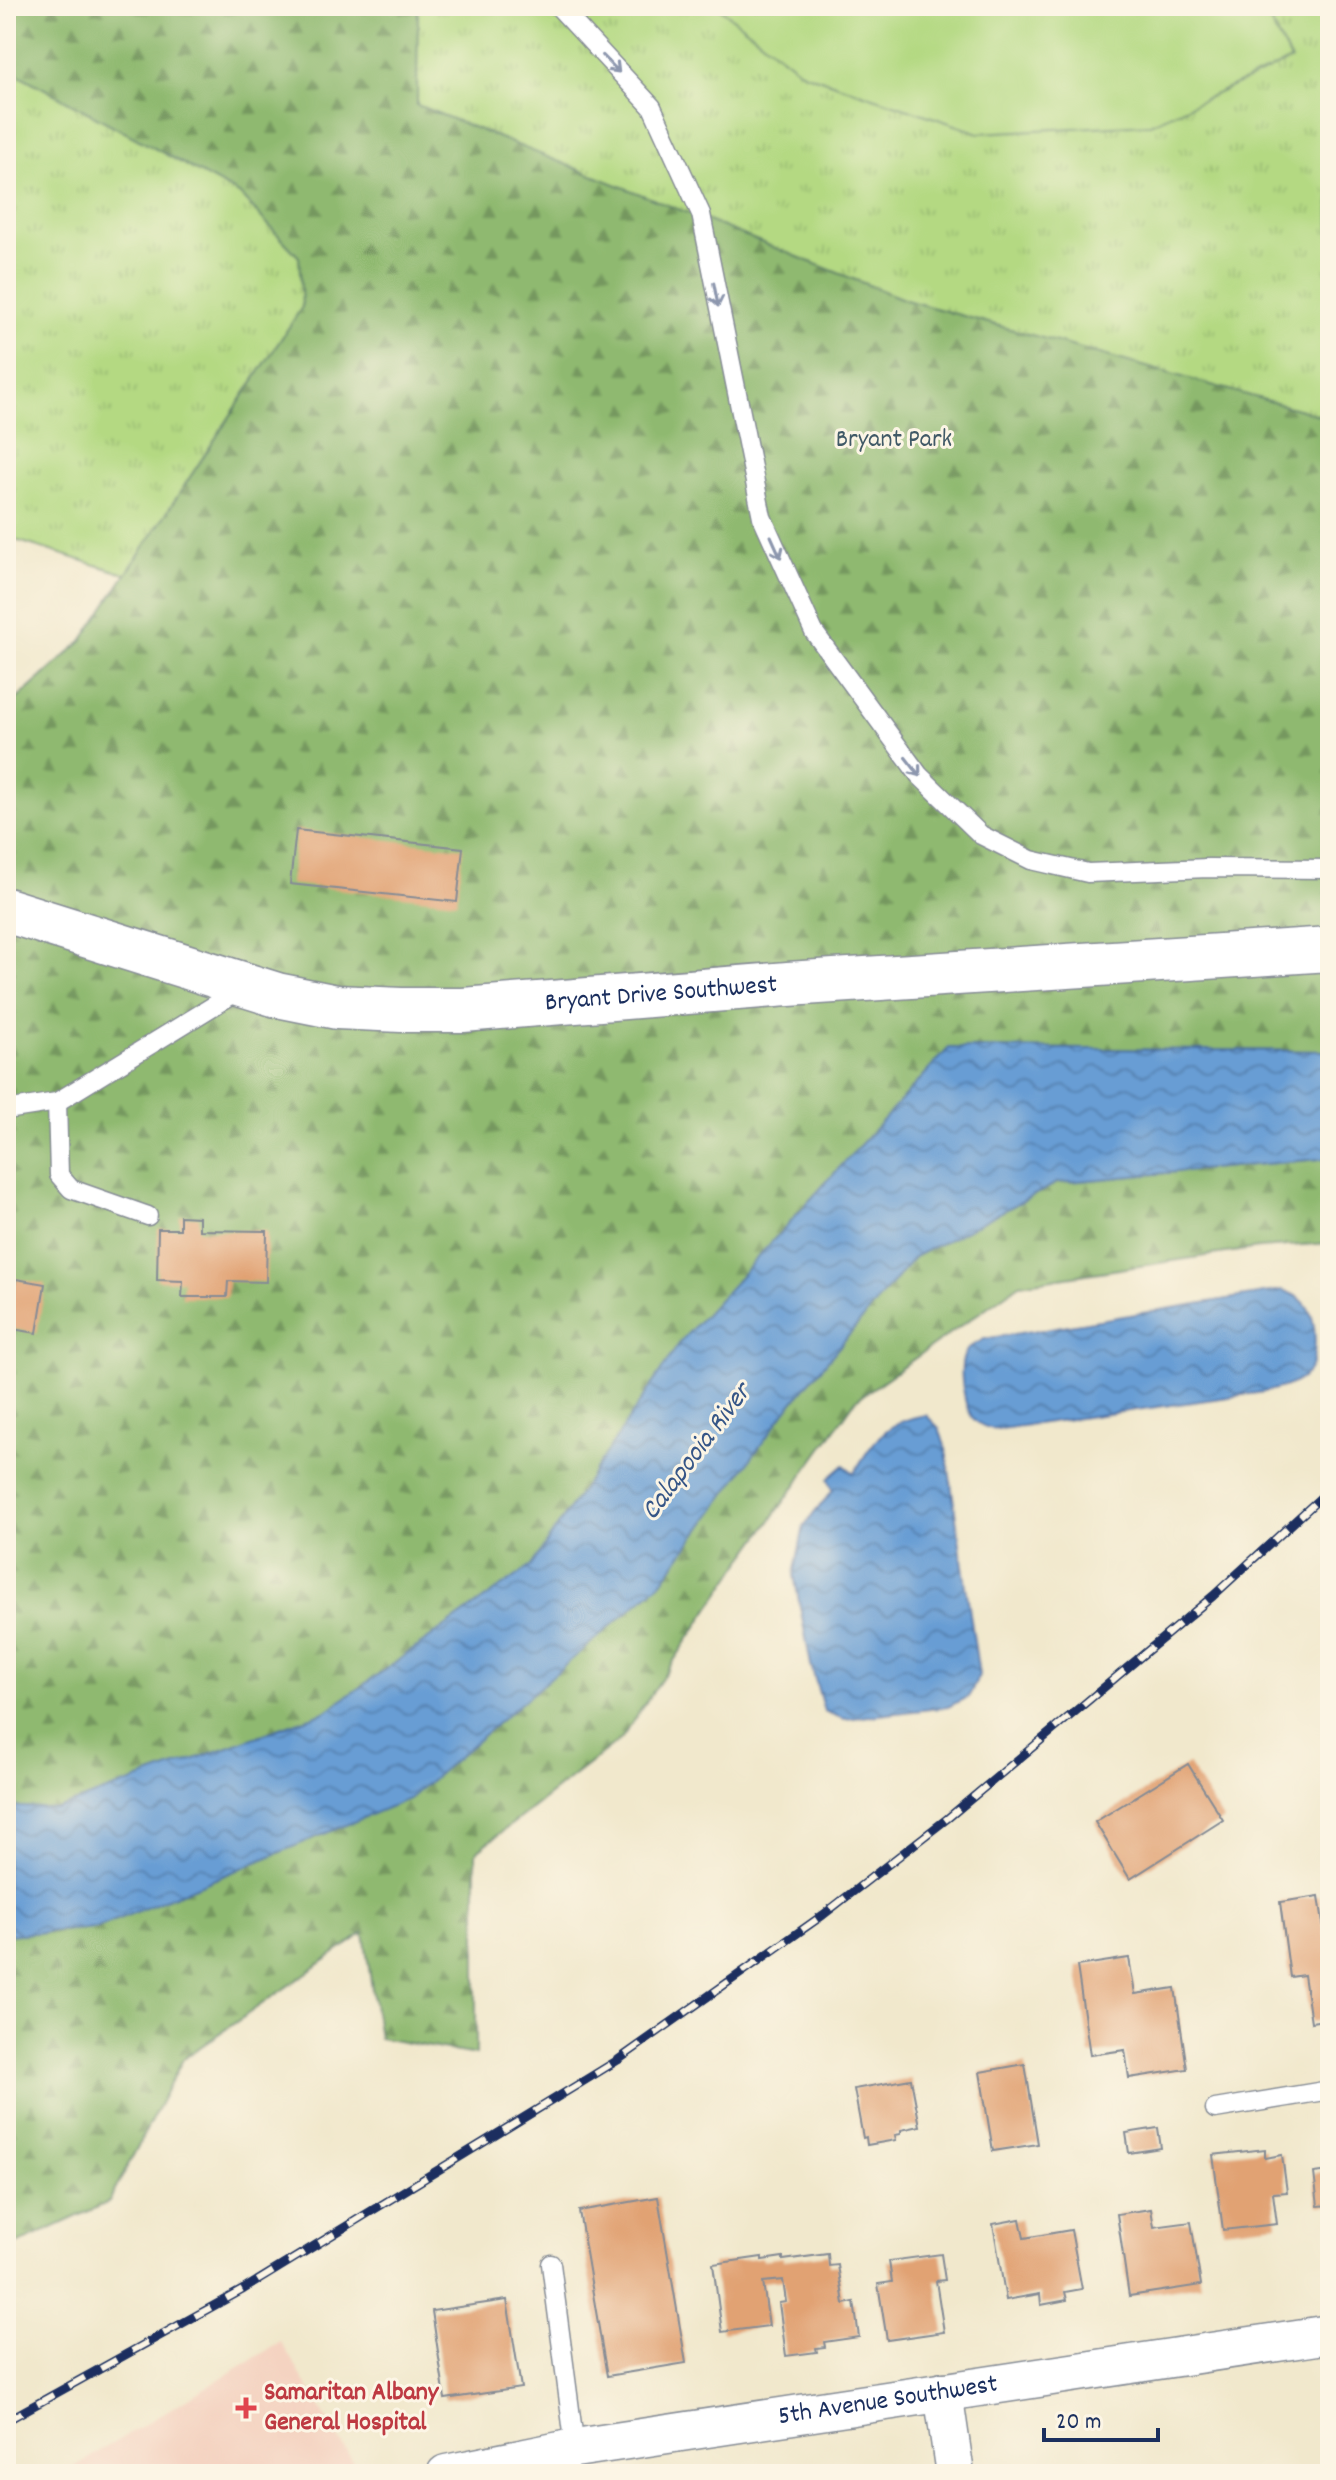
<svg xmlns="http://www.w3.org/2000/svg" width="1336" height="2480" font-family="Dekko,sans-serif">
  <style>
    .built { fill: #f4d3c1 }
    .grass { fill: url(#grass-tufts); stroke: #688470; stroke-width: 2 }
    .forest { fill: url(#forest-firs); stroke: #557467; stroke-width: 2 }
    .pitch { fill: #b4d982; stroke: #688470; stroke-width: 2 }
    .water { fill: url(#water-waves); stroke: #426699; stroke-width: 2 }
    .building { fill: #e1a273 }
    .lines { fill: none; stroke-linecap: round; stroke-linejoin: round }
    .service-casing { stroke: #868c95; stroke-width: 21 }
    .minor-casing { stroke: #868c95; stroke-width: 41 }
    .tertiary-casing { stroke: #868c95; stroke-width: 47 }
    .service { stroke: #fff; stroke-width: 18 }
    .minor { stroke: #fff; stroke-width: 38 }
    .tertiary { stroke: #fff; stroke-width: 44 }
    .rail-casing { stroke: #1b2f5e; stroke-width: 9 }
    .rail { stroke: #fcf5e5; stroke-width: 6; stroke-dasharray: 18; stroke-linecap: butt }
    .oneway { stroke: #8d97ae }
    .health-dot { fill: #e0444e; stroke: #fcf5e5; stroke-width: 3 }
    .labels { text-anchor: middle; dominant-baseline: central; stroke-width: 6; stroke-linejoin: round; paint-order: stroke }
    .park-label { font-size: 26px; fill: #415a67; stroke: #fcf5e5 }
    .street-label { font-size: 26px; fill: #1b2f5e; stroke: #fcf5e5 }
    .health-label { font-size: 26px; font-weight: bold; fill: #be3a42; stroke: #fcf5e5; text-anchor: start }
    .water-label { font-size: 28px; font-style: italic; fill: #365687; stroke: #fcf5e5 }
  </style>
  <defs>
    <pattern id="grass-tufts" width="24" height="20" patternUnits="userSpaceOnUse" patternTransform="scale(2)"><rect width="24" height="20" fill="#b4d982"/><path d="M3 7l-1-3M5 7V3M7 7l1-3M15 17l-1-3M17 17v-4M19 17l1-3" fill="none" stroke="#9abb73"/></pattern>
    <pattern id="forest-firs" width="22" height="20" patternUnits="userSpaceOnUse" patternTransform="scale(2)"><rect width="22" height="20" fill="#8fb970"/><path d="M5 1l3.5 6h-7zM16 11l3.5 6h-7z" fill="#74975f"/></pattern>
    <pattern id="water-waves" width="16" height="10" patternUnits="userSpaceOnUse" patternTransform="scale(2)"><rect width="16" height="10" fill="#689dd4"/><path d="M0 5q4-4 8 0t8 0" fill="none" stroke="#5580af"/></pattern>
  </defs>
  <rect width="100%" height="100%" fill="#fcf5e5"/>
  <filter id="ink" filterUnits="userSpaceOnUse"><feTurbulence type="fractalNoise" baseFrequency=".0125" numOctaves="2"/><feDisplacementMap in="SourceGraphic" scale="16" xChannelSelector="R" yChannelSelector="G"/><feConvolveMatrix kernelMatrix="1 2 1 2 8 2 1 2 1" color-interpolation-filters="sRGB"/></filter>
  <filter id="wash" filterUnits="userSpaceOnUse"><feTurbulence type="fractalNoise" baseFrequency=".006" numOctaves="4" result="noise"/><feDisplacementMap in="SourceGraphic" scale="32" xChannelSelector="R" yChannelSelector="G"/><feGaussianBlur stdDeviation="1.8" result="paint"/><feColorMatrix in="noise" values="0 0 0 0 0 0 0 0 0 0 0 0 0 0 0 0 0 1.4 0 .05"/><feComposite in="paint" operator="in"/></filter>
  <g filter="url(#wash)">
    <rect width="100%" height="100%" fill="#f1e8cc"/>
    <path class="built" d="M281,2342L360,2474H62Z"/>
    <path class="grass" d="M6,6H1330V948L6,537Z"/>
    <g class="forest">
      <path d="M6,6H418L417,105L906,300L1330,418V1051L949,1048L681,1341L532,1566L325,1712L57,1809L6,1806V709L82,641L302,307L299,257L239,194L6,68Z"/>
      <path d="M1330,1158V1243L1259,1248L1020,1284L856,1400L727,1582L621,1739L476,1852V2055L379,2038L364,1933L183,2059L109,2202L6,2249V1935L97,1928L787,1409L914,1257L1057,1183Z"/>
    </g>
    <path class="pitch" d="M717,6H1261L1291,60L1150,124L979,133L803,73Z"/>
    <g class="water">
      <path d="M949,1048L1330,1051V1158L1057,1183L914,1257L787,1409L661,1583L409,1799L97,1928L6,1935V1806L57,1809L325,1712L531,1566L681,1341Z"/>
      <path d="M1282,1290C1293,1294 1301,1297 1308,1308C1317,1322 1318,1364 1305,1375C1294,1386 1278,1388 1264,1392L1000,1429C990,1429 979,1426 972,1417C963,1403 956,1362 968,1349C971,1345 980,1342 984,1339Z"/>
      <path d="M926,1415L939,1428L946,1449L979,1675L969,1696L948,1707L844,1719L824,1711L811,1665L794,1575L804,1526L833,1490L828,1479L844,1465L854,1473C874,1440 886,1421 926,1415Z"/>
    </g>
    <g id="blocks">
      <g class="building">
        <path d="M296,830L463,848L457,902L290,884Z"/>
        <path d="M180,1216L199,1217V1230L267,1231L266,1282L228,1281L227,1297H182L183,1281L157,1280L158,1229H180Z"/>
        <path d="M16,1279L45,1284L37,1333L6,1328V1296L13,1297Z"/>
        <path d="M1188,1764L1223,1820L1130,1879L1095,1822Z"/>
        <path d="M1319,1896L1325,1936L1330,1935V2019L1311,2022L1304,1975L1290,1977L1280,1902Z"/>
        <path d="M1129,1958L1135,1994L1175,1988L1187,2069L1129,2078L1125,2050L1090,2055L1077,1966Z"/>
        <path d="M1025,2064L1038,2144L993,2151L980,2072Z"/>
        <path d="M911,2079L920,2126L901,2130V2134L895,2135L896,2140L867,2145L866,2137L863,2138L854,2089Z"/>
        <path d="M1158,2128L1161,2148L1129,2153L1126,2133Z"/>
        <path d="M1265,2149V2158L1282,2155L1287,2192L1273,2193L1277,2224L1223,2230L1213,2155Z"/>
        <path d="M1330,2171V2205L1318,2206L1314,2173Z"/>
        <path d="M658,2197L686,2363L607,2376L579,2211Z"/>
        <path d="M1151,2209L1154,2227L1191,2222L1201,2285L1129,2296L1117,2214Z"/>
        <path d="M1020,2219L1024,2238L1071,2230L1082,2289L1065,2292L1067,2300L1041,2305L1040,2294L1006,2300L993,2224Z"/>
        <path d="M828,2254L829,2266L838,2265L844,2304L854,2302L859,2337L824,2342L825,2347L816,2348L817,2352L786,2356L779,2303L786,2302L783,2280L763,2282L769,2326L722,2332L713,2264L762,2257V2260L783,2257V2260Z"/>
        <path d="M941,2254L945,2280L936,2281L944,2332L887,2340L878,2284L892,2282L889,2261Z"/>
        <path d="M507,2300L521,2388L445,2399L432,2311Z"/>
      </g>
    </g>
  </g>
  <g filter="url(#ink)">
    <use href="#blocks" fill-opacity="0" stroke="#868c95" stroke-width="2"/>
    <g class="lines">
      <defs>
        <g id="service">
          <path d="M558,6L652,107L701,214L762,517L814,632L919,775L981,835L1031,860L1088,873L1208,868L1330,869"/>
          <path d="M57,1102L59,1175L71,1189L148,1216"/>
          <path d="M6,1110L57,1102L241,989"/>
          <path d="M1215,2109L1330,2090"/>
          <path d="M551,2264L575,2448"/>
        </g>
        <g id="minor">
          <path d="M943,2392L955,2474"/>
          <path id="s1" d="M446,2474L575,2448L1330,2334"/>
        </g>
        <g id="tertiary">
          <path id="s2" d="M6,910L277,995L337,1007L401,1010H463L788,984L1330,949"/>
        </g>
      </defs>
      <use href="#service" class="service-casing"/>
      <use href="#minor" class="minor-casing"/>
      <use href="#tertiary" class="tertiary-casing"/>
      <use href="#service" class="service"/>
      <use href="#minor" class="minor"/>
      <use href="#tertiary" class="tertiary"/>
      <defs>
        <path id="rail" d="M6,2421L244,2289L618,2060L823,1915L948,1818L1213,1596L1330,1489"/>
      </defs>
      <use href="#rail" class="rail-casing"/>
      <use href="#rail" class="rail"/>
    </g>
    <defs><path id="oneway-shaft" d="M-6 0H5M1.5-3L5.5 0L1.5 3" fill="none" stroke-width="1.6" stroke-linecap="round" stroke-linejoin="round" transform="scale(2)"/></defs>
    <g class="oneway">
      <use href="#oneway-shaft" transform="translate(611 64) rotate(46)"/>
      <use href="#oneway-shaft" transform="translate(716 295) rotate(79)"/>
      <use href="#oneway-shaft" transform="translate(776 547) rotate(66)"/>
      <use href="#oneway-shaft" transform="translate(913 767) rotate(52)"/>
    </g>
  </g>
  <path class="health-dot" d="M242 2396h8v8h8v8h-8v8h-8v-8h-8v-8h8z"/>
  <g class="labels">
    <g class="park-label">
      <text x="894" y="440">Bryant Park</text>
    </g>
    <g class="street-label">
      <text stroke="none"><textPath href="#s2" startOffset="670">Bryant Drive Southwest</textPath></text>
      <text stroke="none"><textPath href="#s1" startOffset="448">5th Avenue Southwest</textPath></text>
    </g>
    <g class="health-label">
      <text x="264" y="2393">Samaritan Albany<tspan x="264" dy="30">General Hospital</tspan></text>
    </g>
    <g class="water-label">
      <text transform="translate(698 1453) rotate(-53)">Calapooia River</text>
    </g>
  </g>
  <rect width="1336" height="2480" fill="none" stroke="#fcf5e5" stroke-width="32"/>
  <path d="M1044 2428v12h114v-12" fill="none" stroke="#1b2f5e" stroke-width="4"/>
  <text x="1056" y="2428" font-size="24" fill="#1b2f5e" stroke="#fcf5e5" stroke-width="6" paint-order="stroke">20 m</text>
</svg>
